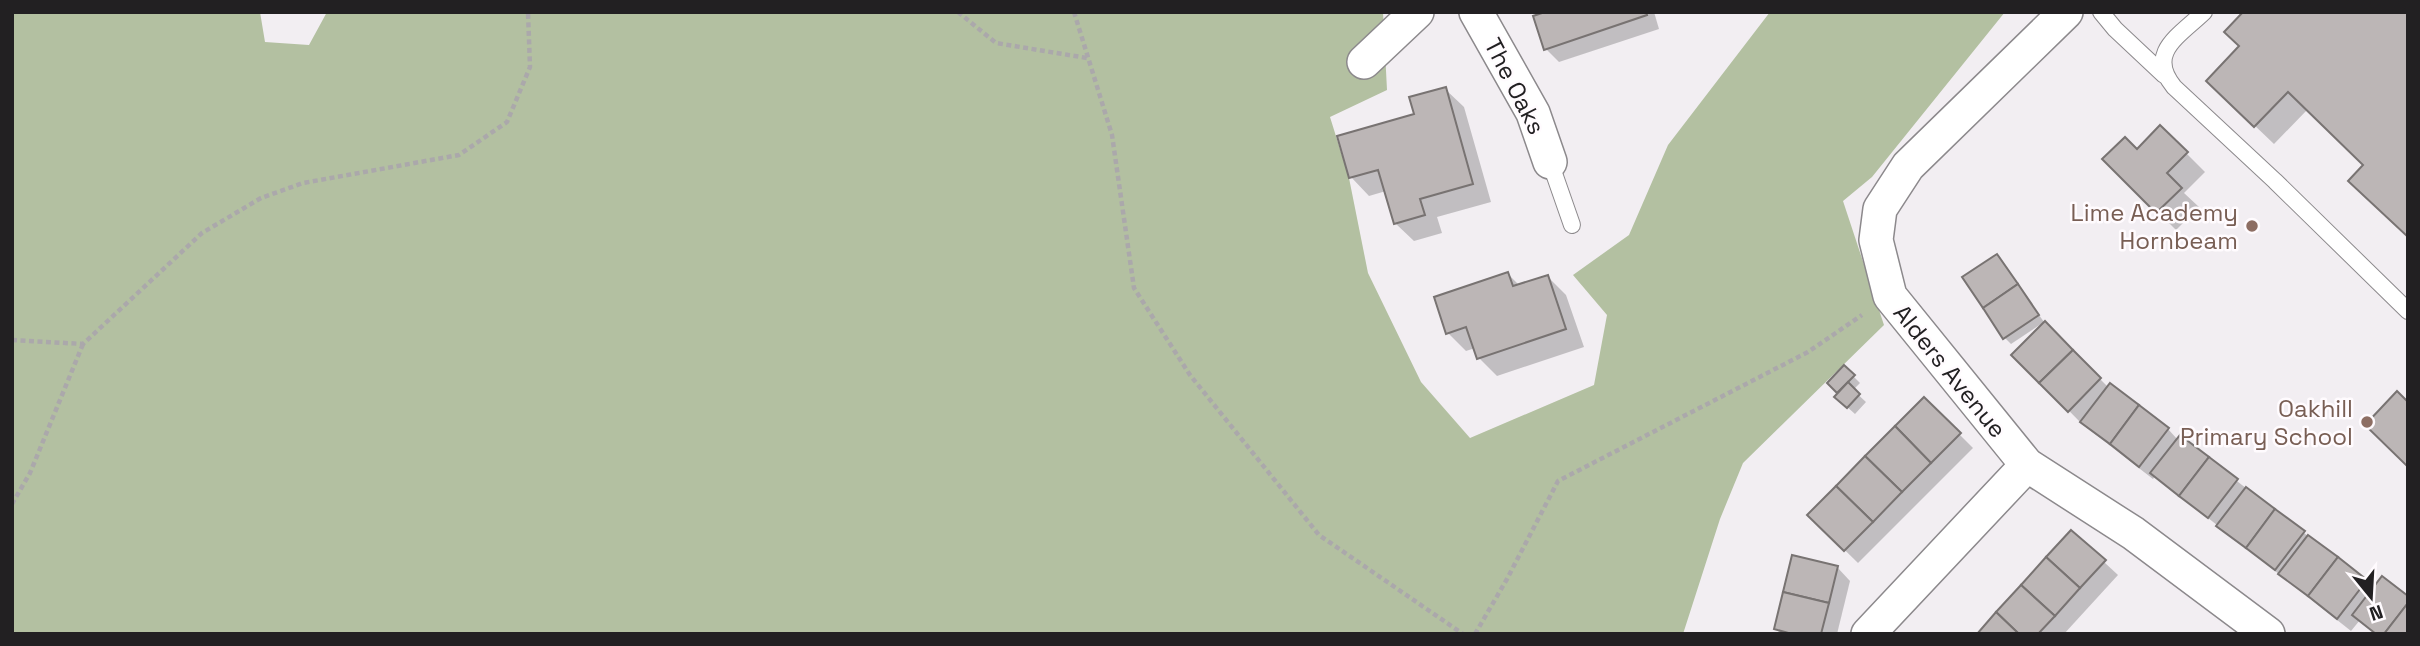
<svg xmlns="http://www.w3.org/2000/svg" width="2420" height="646" font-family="'Space Grotesk',sans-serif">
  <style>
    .forest { fill: #b3c0a1 }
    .shadow { fill: #0003 }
    .building { fill: #bcb6b6; stroke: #787372; stroke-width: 2 }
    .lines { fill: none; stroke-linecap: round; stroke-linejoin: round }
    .lane-casing { stroke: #8c898c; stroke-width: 18 }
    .street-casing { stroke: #8c898c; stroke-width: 36 }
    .path { stroke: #aba8ab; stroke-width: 4.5; stroke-dasharray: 5 3.5; stroke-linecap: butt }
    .lane { stroke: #fff; stroke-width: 16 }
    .street { stroke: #fff; stroke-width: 33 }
    .education-dot { fill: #8d6e63; stroke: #fffbfe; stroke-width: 2.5 }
    .labels { text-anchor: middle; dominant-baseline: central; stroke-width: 5; stroke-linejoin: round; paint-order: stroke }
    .street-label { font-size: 24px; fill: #222022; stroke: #fffbfe }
    .education-label { font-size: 24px; fill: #785e54; stroke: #fffbfe; text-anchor: end }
  </style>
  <rect width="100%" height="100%" fill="#f2eef2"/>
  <path class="forest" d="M12,12H260L265,42L309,45L327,12H1383L1387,90L1330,117L1349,178L1368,273L1421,382L1470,438L1594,385L1607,315L1573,275L1629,235L1668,145L1770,12H2005L1872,177L1843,201L1884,325L1743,463L1720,519L1683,634H12Z"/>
  <g class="shadow">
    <path d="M1551,12H1654L1659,29L1559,62L1546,49Z"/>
    <path d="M2245,12H2408V236L2351,180L2365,165L2307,110L2274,144L2208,81L2241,47L2226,32Z"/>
    <path d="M1445,89L1464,107L1491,202L1437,217L1442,233L1414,241L1395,223L1386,191L1369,196L1351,177Z"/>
    <path d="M2160,127L2205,172L2184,193L2199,207L2176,230L2105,159L2137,151Z"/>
    <path d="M1997,256L2044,322L2011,344L2004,337Z"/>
    <path d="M1508,274L1520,286L1548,277L1566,295L1584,347L1497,376L1479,358L1475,348L1466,351L1448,333Z"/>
    <path d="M2045,324L2109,388L2168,429L2178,440L2180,437L2366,581L2408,634H2375L2360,620L2351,631L2155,476L2153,479L2082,424L2014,355Z"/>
    <path d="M1844,367L1860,383L1853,390L1866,402L1855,414L1836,397L1839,393L1829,383Z"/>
    <path d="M1924,399L1973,448L1858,563L1809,515Z"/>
    <path d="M2104,562L2118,575L2064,634H1979Z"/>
    <path d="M1837,567L1850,581L1837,634H1781L1776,629Z"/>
  </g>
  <g class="building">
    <path d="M1545,12H1646L1647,15L1544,50L1533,16Z"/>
    <path d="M2243,12H2408V237L2348,181L2363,165L2288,92L2254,127L2206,81L2239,46L2224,32Z"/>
    <path d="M1446,87L1473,184L1420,199L1425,215L1394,224L1378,170L1349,178L1337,136L1414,114L1409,97Z"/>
    <path d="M2160,125L2188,152L2167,173L2182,188L2156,213L2102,159L2125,137L2137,149Z"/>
    <path d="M1997,254L2018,284L1983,308L1962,277Z"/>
    <path d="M1508,272L1513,286L1548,275L1566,329L1477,359L1466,327L1446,334L1434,297Z"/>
    <path d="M2018,284L2039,315L2003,339L1983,308Z"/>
    <path d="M2045,321L2073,350L2039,383L2011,355Z"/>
    <path d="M2073,350L2101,378L2068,412L2039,383Z"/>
    <path d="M1844,365L1855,375L1837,393L1827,383Z"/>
    <path d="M1848,382L1860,394L1847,408L1834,397Z"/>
    <path d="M2110,383L2139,405L2110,444L2080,422Z"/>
    <path d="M2397,391L2408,402V467L2365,425Z"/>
    <path d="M1924,397L1961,433L1931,463L1895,426Z"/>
    <path d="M2139,405L2169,428L2139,467L2110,444Z"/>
    <path d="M1895,426L1931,463L1902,492L1865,456Z"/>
    <path d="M2180,435L2209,457L2179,496L2150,473Z"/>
    <path d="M1865,456L1902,492L1873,522L1836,486Z"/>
    <path d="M2209,457L2238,479L2208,518L2179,496Z"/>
    <path d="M1836,486L1873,522L1844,551L1807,515Z"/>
    <path d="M2246,487L2275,509L2246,548L2216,526Z"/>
    <path d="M2275,509L2305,531L2275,570L2246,548Z"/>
    <path d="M2071,530L2106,560L2080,588L2046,557Z"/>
    <path d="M2308,535L2338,557L2308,596L2278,574Z"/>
    <path d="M1792,555L1838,566L1829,603L1783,592Z"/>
    <path d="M2046,557L2080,588L2055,616L2021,585Z"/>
    <path d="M2338,557L2367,580L2337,619L2308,596Z"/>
    <path d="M2382,576L2408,596V603L2384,634H2376L2352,615Z"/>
    <path d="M2021,585L2055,616L2038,634H2019L1996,612Z"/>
    <path d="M1783,592L1829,603L1821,634H1792L1774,629Z"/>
    <path d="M2408,603V634H2384Z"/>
    <path d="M1996,612L2019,634H1977Z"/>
  </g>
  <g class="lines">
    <defs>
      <g id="lane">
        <path d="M2101,12L2115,29L2164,75"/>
        <path d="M2204,12C2179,36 2146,53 2174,87L2275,181L2408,311"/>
        <path d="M1550,162L1572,225"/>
      </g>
      <g id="street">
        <path d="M1476,12L1533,113L1550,162"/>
        <path d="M2066,12L1908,166L1880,209L1876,240L1890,296L2027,465L2133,533L2268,634"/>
        <path d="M1364,62L1417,12"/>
        <path d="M1868,634L2027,465"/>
      </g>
    </defs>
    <use href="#lane" class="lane-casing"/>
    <use href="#street" class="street-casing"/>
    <g class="path">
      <path d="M958,12L996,43L1087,58"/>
      <path d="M1074,12L1112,135L1134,288L1190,375L1319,535L1463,634"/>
      <path d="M12,340L83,344L202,233L261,198L303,183L459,155L507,122L530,67L528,12"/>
      <path d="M12,504L30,473L83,344"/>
      <path d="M1475,634L1507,579L1558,481L1808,352L1862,315"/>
    </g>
    <use href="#lane" class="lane"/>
    <use href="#street" class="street"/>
  </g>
  <g class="education-dot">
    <circle cx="2252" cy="226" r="7"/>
    <circle cx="2367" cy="422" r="7"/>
  </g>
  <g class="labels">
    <g class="street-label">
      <text transform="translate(1515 86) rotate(63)">The Oaks</text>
      <text transform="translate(1950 371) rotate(51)">Alders Avenue</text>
    </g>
    <g class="education-label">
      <text x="2238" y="212">Lime Academy<tspan x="2238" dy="28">Hornbeam</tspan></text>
      <text x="2353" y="408">Oakhill<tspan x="2353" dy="28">Primary School</tspan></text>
    </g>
  </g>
  <rect width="2420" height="646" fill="none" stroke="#222022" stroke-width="28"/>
  <g transform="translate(2371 597) rotate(162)" stroke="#fffbfe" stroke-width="5" paint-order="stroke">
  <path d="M0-5L12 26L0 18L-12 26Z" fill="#222022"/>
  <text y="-10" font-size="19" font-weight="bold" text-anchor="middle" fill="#222022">N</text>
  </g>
</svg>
